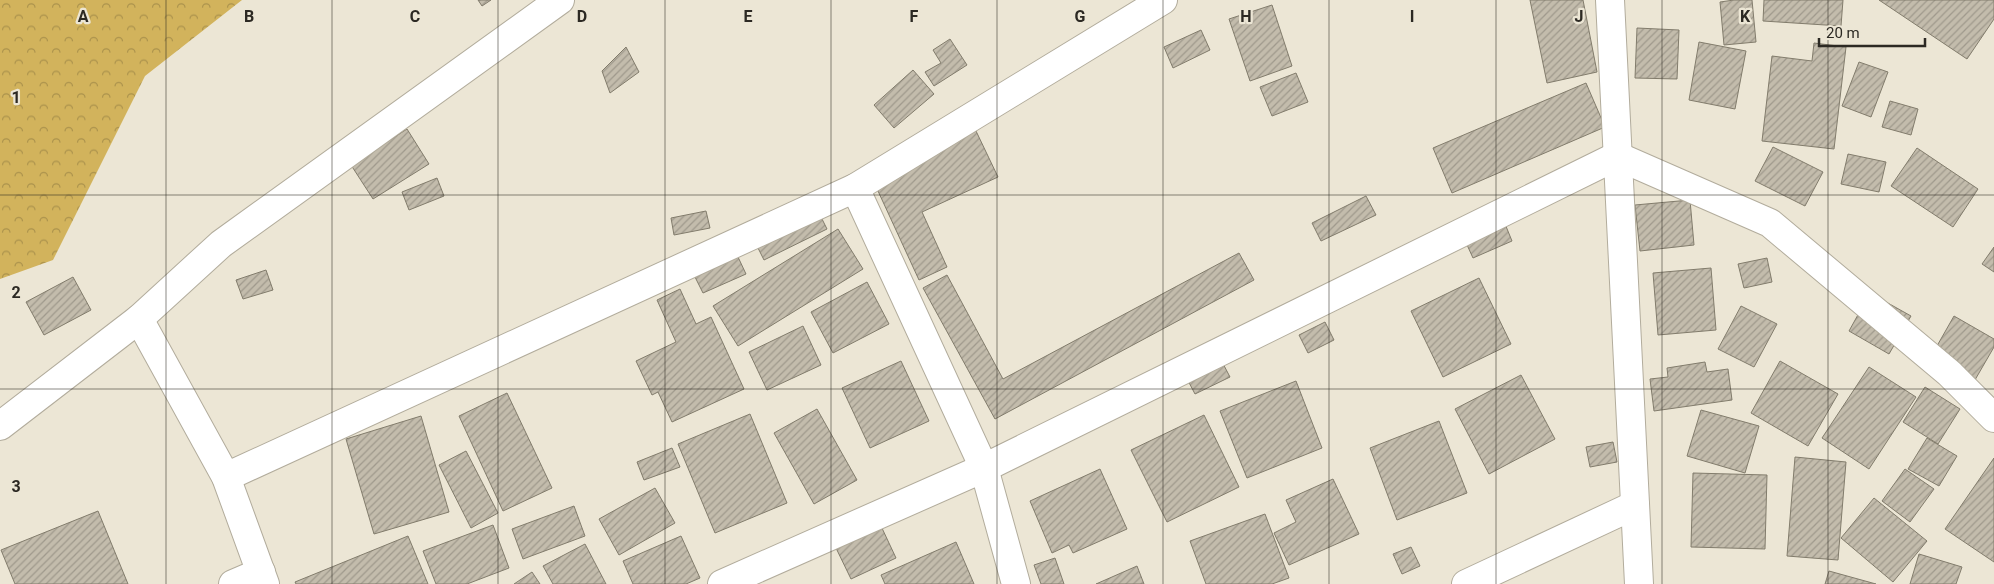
<svg xmlns="http://www.w3.org/2000/svg" width="1994" height="584" font-family="Roboto,sans-serif">
  <style>
    .forest { fill: url(#forest-crowns) }
    .building { fill: url(#building-hatch); stroke: #827c6c }
    .lines { fill: none; stroke-linecap: round; stroke-linejoin: round }
    .minor-casing { stroke: #b2ac9c; stroke-width: 30 }
    .minor { stroke: #fff; stroke-width: 28 }
    .grid { fill: none; stroke: #2c2923; stroke-width: 1; stroke-opacity: 0.55 }
    .grid-label { font-size: 16px; text-anchor: middle; font-weight: bold; fill: #2c2923; stroke: #ece6d5; stroke-width: 4.5; stroke-linejoin: round; paint-order: stroke }
  </style>
  <defs>
    <pattern id="forest-crowns" width="20" height="18" patternUnits="userSpaceOnUse" patternTransform="scale(1.25)"><rect width="20" height="18" fill="#d2b35c"/><path d="M2 6a3 3 0 1 1 6 0M12 15a3 3 0 1 1 6 0" fill="none" stroke="#ab924c"/></pattern>
    <pattern id="building-hatch" width="6" height="6" patternUnits="userSpaceOnUse" patternTransform="scale(1.25)"><rect width="6" height="6" fill="#c3bcac"/><path d="M-1 1l2-2M0 6l6-6M5 7l2-2" fill="none" stroke="#9f998c"/></pattern>
  </defs>
  <rect width="100%" height="100%" fill="#ece6d5"/>
  <path class="forest" d="M0,0H242L145,76L53,260L0,279Z"/>
  <g class="building">
    <path d="M478,0H491L482,6Z"/>
    <path d="M1530,0H1583L1597,72L1547,83Z"/>
    <path d="M1734,0H1752L1756,42L1724,45L1720,2Z"/>
    <path d="M1764,0H1843L1841,26L1763,21Z"/>
    <path d="M1879,0H1994V19L1967,59Z"/>
    <path d="M1272,5L1292,66L1250,81L1229,19Z"/>
    <path d="M1637,28L1679,30L1677,79L1635,78Z"/>
    <path d="M1201,30L1210,50L1173,68L1164,47Z"/>
    <path d="M950,39L967,65L934,86L925,72L941,63L933,50Z"/>
    <path d="M1699,42L1746,51L1735,109L1689,100Z"/>
    <path d="M1814,43L1846,47L1834,149L1762,141L1772,56L1812,61Z"/>
    <path d="M626,47L639,72L610,93L602,71Z"/>
    <path d="M1859,62L1888,72L1871,117L1842,106Z"/>
    <path d="M913,70L934,94L894,128L874,105Z"/>
    <path d="M1296,73L1308,102L1272,116L1260,87Z"/>
    <path d="M1586,83L1605,127L1452,193L1433,148Z"/>
    <path d="M1890,101L1918,109L1911,135L1882,127Z"/>
    <path d="M407,129L429,164L373,199L351,165Z"/>
    <path d="M976,131L998,177L922,212L947,267L919,280L872,178Z"/>
    <path d="M1773,147L1823,172L1805,206L1755,181Z"/>
    <path d="M1917,148L1978,189L1953,227L1891,186Z"/>
    <path d="M1848,154L1886,162L1879,192L1841,184Z"/>
    <path d="M437,178L444,196L409,210L402,192Z"/>
    <path d="M1366,196L1376,215L1321,241L1312,223Z"/>
    <path d="M1690,200L1694,245L1640,251L1635,205Z"/>
    <path d="M706,211L710,228L674,235L671,218Z"/>
    <path d="M819,213L827,229L764,260L756,244Z"/>
    <path d="M1503,219L1512,241L1473,258L1463,236Z"/>
    <path d="M838,229L863,269L738,346L713,306Z"/>
    <path d="M1994,247V272L1982,264Z"/>
    <path d="M1239,253L1254,280L995,419L923,288L947,275L1003,379Z"/>
    <path d="M738,257L746,274L703,293L695,277Z"/>
    <path d="M1767,258L1772,282L1744,288L1738,264Z"/>
    <path d="M1711,268L1716,330L1658,335L1653,273Z"/>
    <path d="M266,270L273,290L243,299L236,280Z"/>
    <path d="M73,277L91,310L44,335L26,302Z"/>
    <path d="M1479,278L1511,344L1443,377L1411,311Z"/>
    <path d="M867,282L889,324L833,353L811,312Z"/>
    <path d="M680,289L696,324L711,317L744,389L672,422L658,392L652,395L636,361L676,342L657,300Z"/>
    <path d="M1870,293L1911,316L1889,354L1849,331Z"/>
    <path d="M1741,306L1777,324L1754,367L1718,349Z"/>
    <path d="M1954,316L1994,339V347L1968,392L1925,367Z"/>
    <path d="M1325,322L1334,340L1308,353L1299,335Z"/>
    <path d="M803,326L821,365L767,390L749,352Z"/>
    <path d="M1219,356L1230,377L1195,394L1184,373Z"/>
    <path d="M901,361L929,421L870,448L842,388Z"/>
    <path d="M1780,361L1838,394L1808,446L1751,413Z"/>
    <path d="M1705,362L1707,372L1728,369L1732,400L1654,411L1650,379L1668,377L1667,368Z"/>
    <path d="M1869,367L1916,397L1869,469L1822,438Z"/>
    <path d="M1521,375L1555,439L1489,474L1455,409Z"/>
    <path d="M1296,381L1322,448L1247,478L1220,411Z"/>
    <path d="M1925,387L1960,409L1938,444L1903,422Z"/>
    <path d="M507,393L552,488L503,511L459,416Z"/>
    <path d="M817,409L857,480L814,504L774,433Z"/>
    <path d="M1701,410L1759,426L1745,473L1687,456Z"/>
    <path d="M750,414L787,503L715,533L678,444Z"/>
    <path d="M1204,415L1239,487L1167,522L1131,450Z"/>
    <path d="M421,416L449,512L374,534L346,439Z"/>
    <path d="M1439,421L1467,493L1397,520L1370,448Z"/>
    <path d="M1927,438L1957,456L1939,486L1908,469Z"/>
    <path d="M1613,442L1617,462L1590,467L1586,447Z"/>
    <path d="M672,448L680,467L644,480L637,462Z"/>
    <path d="M466,451L498,513L471,528L439,465Z"/>
    <path d="M1795,457L1846,462L1838,560L1787,556Z"/>
    <path d="M1994,458V562L1945,529Z"/>
    <path d="M1100,469L1127,529L1073,553L1069,545L1052,553L1030,501Z"/>
    <path d="M1905,469L1934,489L1910,522L1882,501Z"/>
    <path d="M1693,473L1767,475L1765,549L1691,547Z"/>
    <path d="M1333,479L1359,534L1289,565L1274,533L1296,522L1286,500Z"/>
    <path d="M655,488L675,523L619,555L599,519Z"/>
    <path d="M1874,498L1927,541L1893,582L1841,538Z"/>
    <path d="M574,506L585,536L523,559L512,529Z"/>
    <path d="M98,511L128,584H15L1,550Z"/>
    <path d="M1265,514L1289,578L1272,584H1206L1190,541Z"/>
    <path d="M493,525L509,568L467,584H436L423,551Z"/>
    <path d="M881,526L896,558L851,579L836,548Z"/>
    <path d="M408,536L428,584H296L295,582Z"/>
    <path d="M681,536L700,578L686,584H633L623,561Z"/>
    <path d="M956,542L974,584H885L881,575Z"/>
    <path d="M585,544L606,584H553L543,566Z"/>
    <path d="M1411,547L1420,566L1402,574L1393,554Z"/>
    <path d="M1919,554L1962,567L1956,584H1910Z"/>
    <path d="M1055,558L1064,584H1041L1034,565Z"/>
    <path d="M1137,566L1144,584H1096Z"/>
    <path d="M1829,571L1876,584H1825Z"/>
    <path d="M532,572L540,584H514Z"/>
  </g>
  <g class="lines">
    <defs>
      <g id="minor">
        <path d="M1610,0L1639,584"/>
        <path d="M855,188L984,468L1016,584"/>
        <path d="M139,319L226,477L265,584"/>
        <path d="M0,426L139,319L221,244L560,0"/>
        <path d="M226,477L855,188L1163,0"/>
        <path d="M233,584L261,572"/>
        <path d="M722,584L984,468L1617,156L1770,223L1949,373L1994,418"/>
        <path d="M1466,584L1635,505"/>
      </g>
    </defs>
    <use href="#minor" class="minor-casing"/>
    <use href="#minor" class="minor"/>
  </g>
  <path class="grid" d="M166,0V584M332,0V584M498,0V584M665,0V584M831,0V584M997,0V584M1163,0V584M1329,0V584M1496,0V584M1662,0V584M1828,0V584M0,195H1994M0,389H1994"/>
  <g class="grid-label">
    <text x="83" y="22">A</text>
    <text x="249" y="22">B</text>
    <text x="415" y="22">C</text>
    <text x="582" y="22">D</text>
    <text x="748" y="22">E</text>
    <text x="914" y="22">F</text>
    <text x="1080" y="22">G</text>
    <text x="1246" y="22">H</text>
    <text x="1412" y="22">I</text>
    <text x="1579" y="22">J</text>
    <text x="1745" y="22">K</text>
    <text x="16" y="103">1</text>
    <text x="16" y="298">2</text>
    <text x="16" y="492">3</text>
  </g>
  <path d="M1819 38v8h106v-8" fill="none" stroke="#2c2923" stroke-width="2.5"/>
  <text x="1826" y="38" font-size="15" fill="#2c2923" stroke="#ece6d5" stroke-width="4" paint-order="stroke">20 m</text>
</svg>
